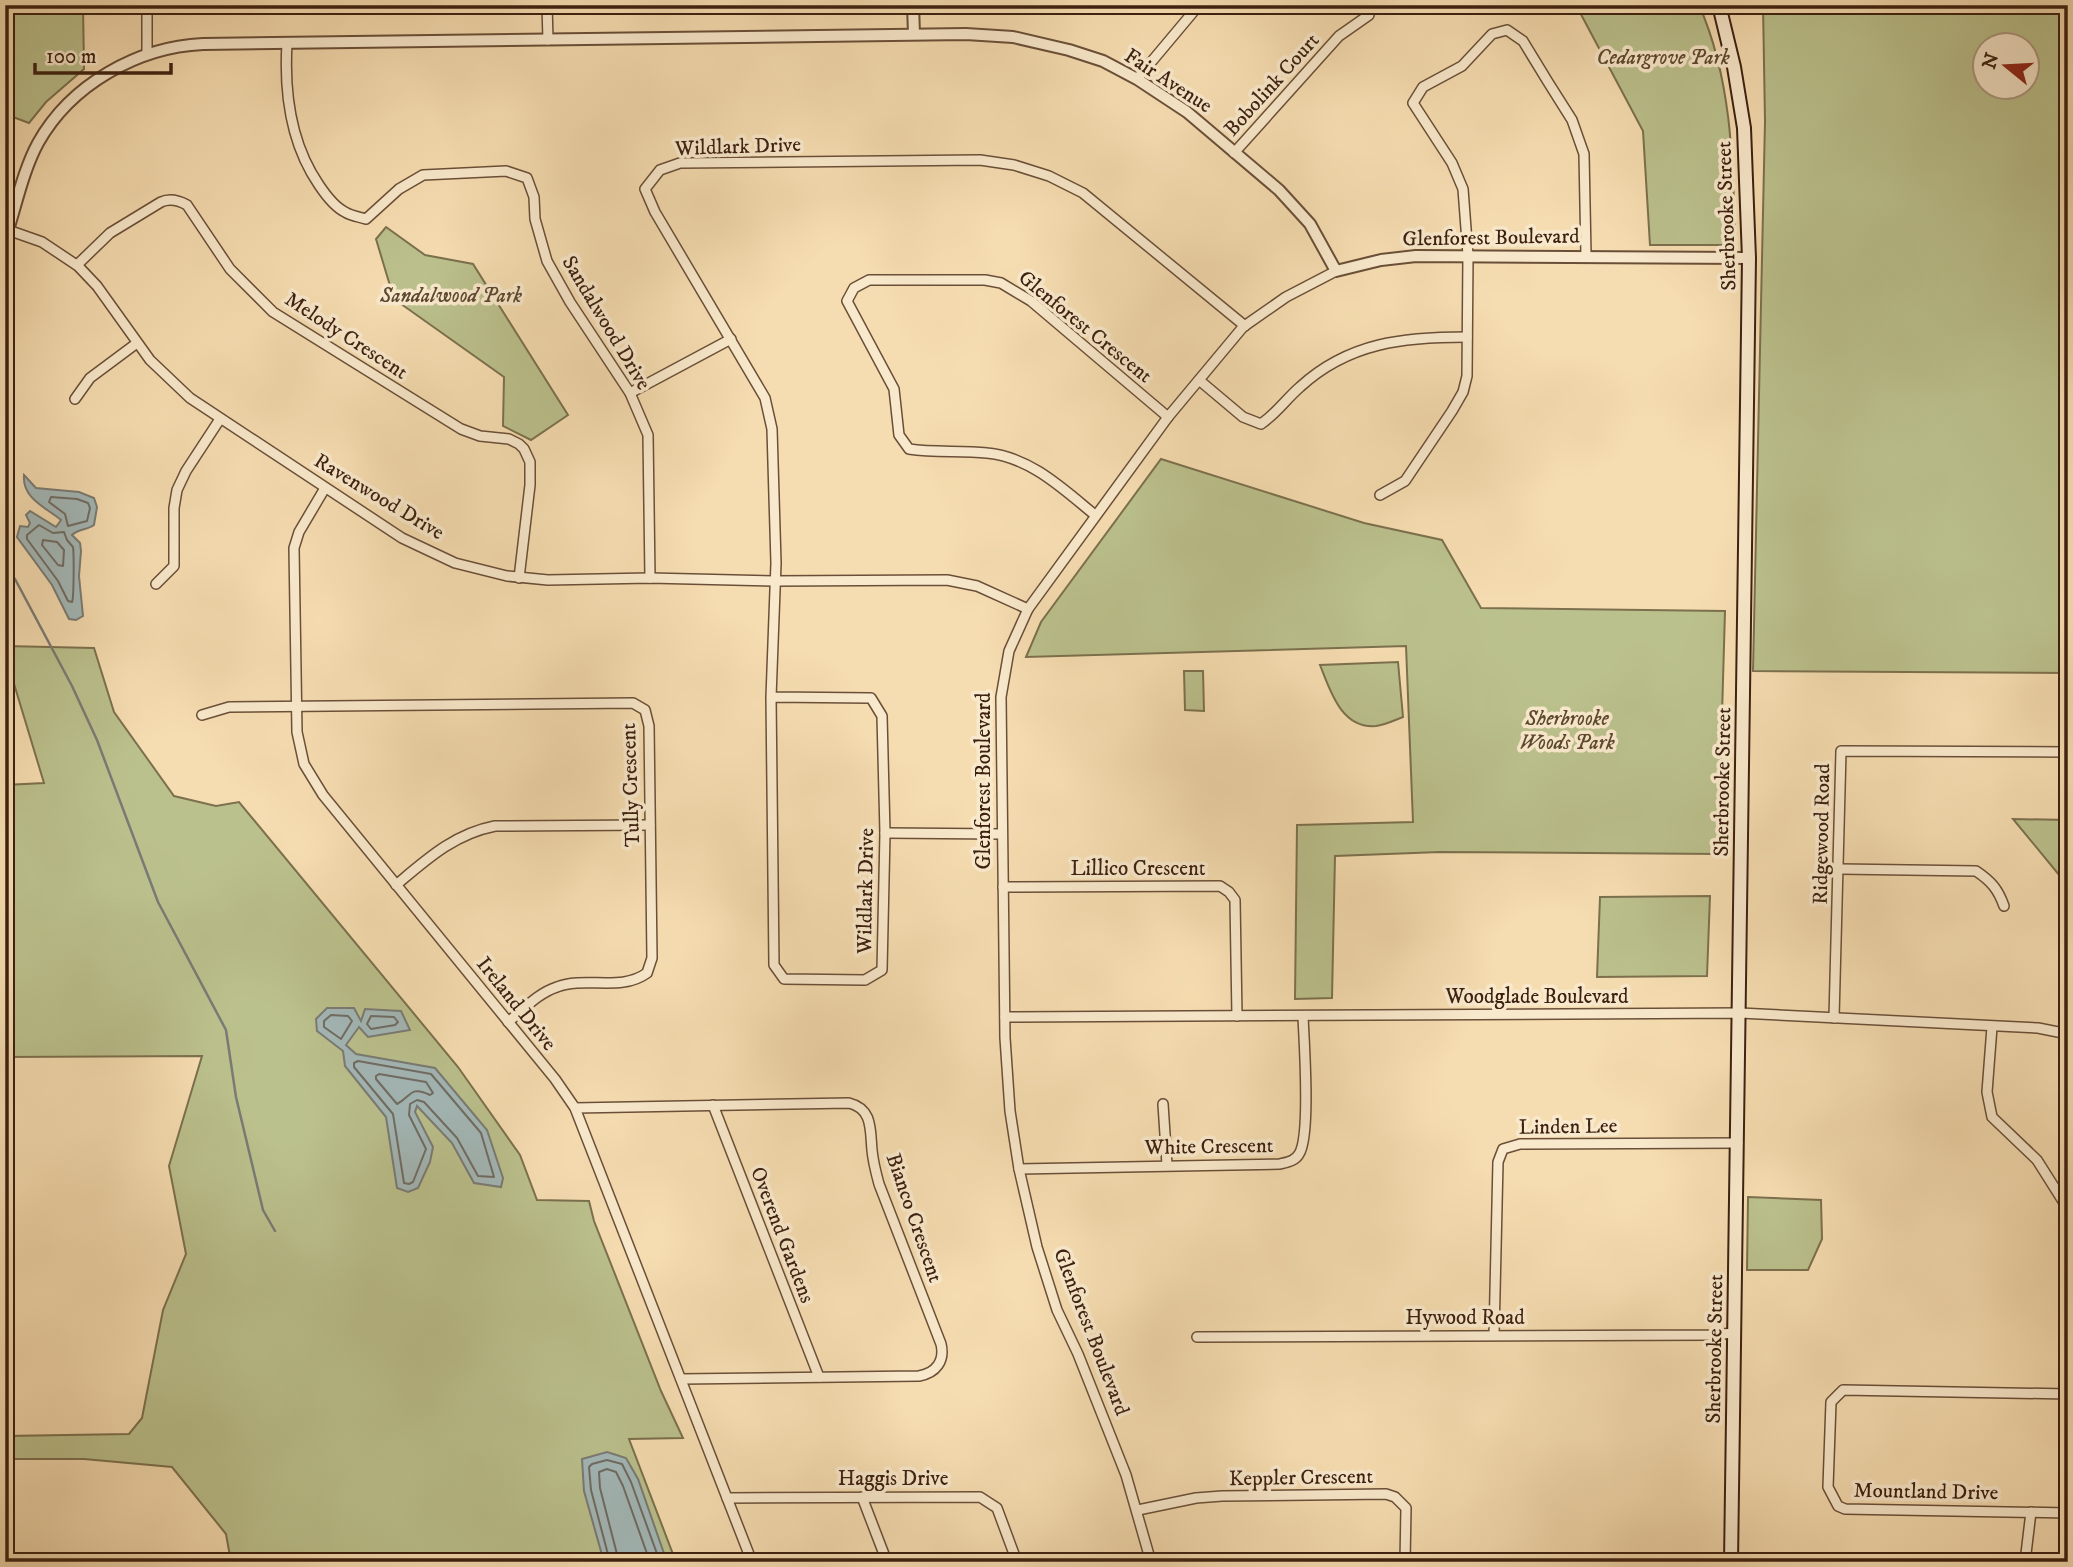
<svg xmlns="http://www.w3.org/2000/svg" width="2073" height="1567" font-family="'IM FELL DW Pica',serif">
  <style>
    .green { fill: #bbc18d; stroke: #7c704e; stroke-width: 2; fill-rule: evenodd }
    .water { fill: #a3b8b8; stroke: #7a7b75; stroke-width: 2 }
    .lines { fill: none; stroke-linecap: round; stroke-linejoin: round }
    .shore { stroke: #706c64; stroke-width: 2 }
    .stream { stroke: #7a7b75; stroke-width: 2.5 }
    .minor-casing { stroke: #6a4f38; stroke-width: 12 }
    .tertiary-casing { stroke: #6a4f38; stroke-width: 14 }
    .secondary-casing { stroke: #3c2010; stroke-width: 16 }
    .minor { stroke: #f9e9cc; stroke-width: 9 }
    .tertiary { stroke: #f9e9cc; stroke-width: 10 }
    .secondary { stroke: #f9e9cc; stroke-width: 12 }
    .labels { text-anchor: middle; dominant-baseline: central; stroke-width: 7; stroke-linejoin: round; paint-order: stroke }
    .park-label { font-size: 21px; font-style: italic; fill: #5c482f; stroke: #f9e9cc }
    .street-label { font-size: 21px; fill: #3c2010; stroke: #f9e9cc }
  </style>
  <rect width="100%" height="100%" fill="#f6ddb1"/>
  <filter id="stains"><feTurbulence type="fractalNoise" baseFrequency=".00286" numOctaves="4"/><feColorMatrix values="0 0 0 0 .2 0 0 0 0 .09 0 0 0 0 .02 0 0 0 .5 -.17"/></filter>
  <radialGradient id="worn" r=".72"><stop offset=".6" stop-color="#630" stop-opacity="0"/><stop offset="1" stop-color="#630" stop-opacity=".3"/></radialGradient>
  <g class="green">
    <path d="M5,5H83L84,69L46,102L29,123L5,114Z"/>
    <path d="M1576,5H1699C1731,77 1733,158 1735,235L1726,231L1732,241L1724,245H1650L1643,131Z"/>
    <path d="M1763,5H2068V673L1753,671L1765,121ZM1986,46H2028V88H1986Z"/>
    <path d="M386,227L425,255L473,264L568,415L531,440L503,426L504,377L394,299L376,239Z"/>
    <path d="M1161,459L1364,523L1442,540L1481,608L1725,611L1718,854L1440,852L1335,856L1332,998L1295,999L1297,825L1413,822L1406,646L1026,657L1041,622Z"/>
    <path d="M5,646L94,648L114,712L174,796L216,806L239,802L458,1067L520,1155L537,1200L589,1201L594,1221L661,1391L683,1438L629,1439L676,1562H231L226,1534L172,1467L84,1459H5V1436L129,1434L142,1418L163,1310L186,1254L169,1166L202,1056L5,1057V785L44,783L5,654Z"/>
    <path d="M1398,662L1403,717C1395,720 1385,725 1376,726C1341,729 1330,690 1320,665Z"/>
    <path d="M1184,671H1203L1204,711L1185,710Z"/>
    <path d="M2013,819L2068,820V907L2060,876Z"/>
    <path d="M1710,896L1707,976L1597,977L1600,897Z"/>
    <path d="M1748,1197L1821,1200L1822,1239L1808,1270H1747Z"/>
  </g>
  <g class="water">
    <path d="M24,475L36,488L79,492L94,498L97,507L94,525C87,530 78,529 72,535L80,543L81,551L79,576L83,616L76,620L69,619L52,585L17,537L20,526L28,527L30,523L26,515L30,511L56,527L61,520C45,507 22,498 24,475Z"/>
    <path d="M327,1008H354L361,1021L365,1009L401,1011L410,1030L368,1037L359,1027L346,1045L356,1054L435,1068L487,1130L503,1178L501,1187L474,1183L452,1143L417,1106L415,1112L433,1147L430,1162L418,1188L408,1192L397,1188L386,1117L345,1066L343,1051L317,1031L316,1019Z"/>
    <path d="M607,1452L626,1458L638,1479L667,1562H604L584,1491L582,1459Z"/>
  </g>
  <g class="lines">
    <g class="shore">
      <path d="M51,497L77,499L88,503L90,508L87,521L68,526L65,514L49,502Z"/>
      <path d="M39,525L53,533L64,532L67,540L73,547C74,554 74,598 72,602L68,601L58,581L27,539V535Z"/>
      <path d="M43,540L57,542L64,550L63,566L58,565L42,545Z"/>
      <path d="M331,1015L348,1016L352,1021L341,1039L324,1027V1021Z"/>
      <path d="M371,1016L394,1017L398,1022L395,1025L371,1029L367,1024Z"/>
      <path d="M358,1061L431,1074L481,1133L494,1177L478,1176L457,1138L424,1102L417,1100L410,1104L409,1115L426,1149L413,1182L409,1184L404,1183L393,1114L354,1067V1063Z"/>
      <path d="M379,1074L426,1082L433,1093L430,1095C410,1085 411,1097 397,1104L376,1079V1076Z"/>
      <path d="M610,1562L591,1490L589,1467L592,1464L607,1460L622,1464L631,1482L660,1562"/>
      <path d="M619,1562L600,1488L599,1472L607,1469L616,1472L623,1486L650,1562"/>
    </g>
    <path class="stream" d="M5,568L15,579L72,686L97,740L158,902L226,1030L236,1097L263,1210L275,1231"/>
    <defs>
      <g id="minor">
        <path d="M147,5V54"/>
        <path d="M547,5L548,40"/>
        <path d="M287,43C284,93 290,143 319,185C325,194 335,207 345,212C351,216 360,217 366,219L399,189L423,175L506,171L527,178L534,197L535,219L547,261L570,302L630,393L648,435L650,578"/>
        <path d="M1137,79L1199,5"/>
        <path d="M1234,153L1339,36L1369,15"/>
        <path d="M8,230L42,242L78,266L97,286L150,360L190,398L402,538L455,563L507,576L548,580L650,578L775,581L947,580L977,586L1028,609"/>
        <path d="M77,265L110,233L161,202C170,198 178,200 187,205L230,269L273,312L461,429L480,436L509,439L519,444L524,449L530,462V485L519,578"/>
        <path d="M1199,380L1243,417L1261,424C1279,411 1285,400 1300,387C1349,342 1405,337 1467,337"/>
        <path d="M630,393L731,339"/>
        <path d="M75,399L90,378L137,343"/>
        <path d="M325,488L299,532L294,548L297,732L304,764L323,795L555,1079L575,1108L752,1562"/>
        <path d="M1380,495L1405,481L1452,411L1463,392L1467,376L1468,255L1463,189L1452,163L1413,103L1423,87L1462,66L1492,34L1507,30L1523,41L1548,82L1572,120L1584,154L1586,255"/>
        <path d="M1095,515C1062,488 1030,457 987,453C961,450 935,453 909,449L899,435L894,389L847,301L854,288L869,280H985L1001,283L1031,301L1168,417"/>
        <path d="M156,584L174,566V508L177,490L186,471L220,419"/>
        <path d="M771,697L871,698L882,716L885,833L882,970L865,980L784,979L774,965L771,697L776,563L772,429L765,398L655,212L645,189L660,170L680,163L980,160L1014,165L1049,176L1083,193L1245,326"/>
        <path d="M202,715L229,707L633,703L645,710L649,726L652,958L647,973C621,992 586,976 557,987C538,993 523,1010 508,1022"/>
        <path d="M885,833L1002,834"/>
        <path d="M1840,869L1976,871C1991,881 1998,889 2004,906"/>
        <path d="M396,885C427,859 454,834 495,826L650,825"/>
        <path d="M1003,887L1220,886L1229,892L1235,900L1237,1016"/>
        <path d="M1005,1017L1740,1013L2038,1028L2068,1034"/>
        <path d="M1834,1018L1841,751L2068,752"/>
        <path d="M1992,1027L1987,1092L1992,1117L2037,1160L2068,1209"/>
        <path d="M1163,1104L1167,1165"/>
        <path d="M713,1105L819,1377"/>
        <path d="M575,1108L849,1103C873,1109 870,1130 872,1150C873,1162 876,1173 879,1184L941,1344C945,1361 936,1373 919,1376L681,1379"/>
        <path d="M1019,1169L1280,1164C1288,1162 1295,1161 1299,1154C1311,1136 1304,1042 1303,1016"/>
        <path d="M1494,1335L1498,1162L1503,1149L1520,1144L1738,1143"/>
        <path d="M1197,1337L1711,1335L1734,1333"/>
        <path d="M2068,1394L1843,1390L1831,1402L1828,1487L1838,1506L1845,1509L2068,1513"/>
        <path d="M862,1497L887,1562"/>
        <path d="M727,1498L980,1497L997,1508L1017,1562"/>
        <path d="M1138,1510L1196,1498L1222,1496L1386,1494L1395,1497L1406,1508L1405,1562"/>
        <path d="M1151,1562L1126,1475L1078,1354L1057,1310L1037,1247L1019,1169L1010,1111L1005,1038L1001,697L1009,651L1028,609L1168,417L1243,327L1286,297L1336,271"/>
        <path d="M2025,1562L2031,1512"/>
      </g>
      <g id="tertiary">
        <path d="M913,5L914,34"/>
        <path d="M5,229L8,230C17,201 24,169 38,143C71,84 138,47 203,44L966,34L1013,37L1069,50L1103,61L1137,79L1187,112L1279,190L1310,224L1336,271L1381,260L1416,256L1749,258"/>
      </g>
      <path id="secondary" d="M1719,5L1734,67L1744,128L1749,258L1731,1562"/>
    </defs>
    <use href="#minor" class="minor-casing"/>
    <use href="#tertiary" class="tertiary-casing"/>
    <use href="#secondary" class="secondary-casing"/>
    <use href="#minor" class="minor"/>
    <use href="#tertiary" class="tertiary"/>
    <use href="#secondary" class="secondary"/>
  </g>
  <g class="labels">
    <g class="park-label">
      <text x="1663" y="58">Cedargrove Park</text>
      <text x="451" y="296">Sandalwood Park</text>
      <text x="1567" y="719">Sherbrooke<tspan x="1567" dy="24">Woods Park</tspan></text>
    </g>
    <g class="street-label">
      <text transform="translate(1168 81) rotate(33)">Fair Avenue</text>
      <text transform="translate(1272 85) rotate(-48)">Bobolink Court</text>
      <text transform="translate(738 147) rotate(-2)">Wildlark Drive</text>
      <text transform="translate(1727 216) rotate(-92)">Sherbrooke Street</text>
      <text transform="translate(1491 238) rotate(-1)">Glenforest Boulevard</text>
      <text transform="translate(606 323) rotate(59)">Sandalwood Drive</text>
      <text transform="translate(1085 327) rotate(39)">Glenforest Crescent</text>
      <text transform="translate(346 336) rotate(33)">Melody Crescent</text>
      <text transform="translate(379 497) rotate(31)">Ravenwood Drive</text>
      <text transform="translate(984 781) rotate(-90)">Glenforest Boulevard</text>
      <text transform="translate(1723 782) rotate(-89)">Sherbrooke Street</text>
      <text transform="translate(631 785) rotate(-92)">Tully Crescent</text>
      <text transform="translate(1822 834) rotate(-89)">Ridgewood Road</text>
      <text x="1138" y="869">Lillico Crescent</text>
      <text transform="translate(866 891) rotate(-89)">Wildlark Drive</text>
      <text x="1537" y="997">Woodglade Boulevard</text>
      <text transform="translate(516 1004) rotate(51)">Ireland Drive</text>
      <text transform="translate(1568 1127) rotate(-1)">Linden Lee</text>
      <text transform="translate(1209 1147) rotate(-1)">White Crescent</text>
      <text transform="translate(914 1218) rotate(71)">Bianco Crescent</text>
      <text transform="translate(782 1235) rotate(69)">Overend Gardens</text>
      <text x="1465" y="1318">Hywood Road</text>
      <text transform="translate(1091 1332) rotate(69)">Glenforest Boulevard</text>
      <text transform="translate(1715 1349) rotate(-89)">Sherbrooke Street</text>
      <text transform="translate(1301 1478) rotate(-1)">Keppler Crescent</text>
      <text x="893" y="1479">Haggis Drive</text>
      <text transform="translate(1926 1492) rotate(1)">Mountland Drive</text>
    </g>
  </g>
  <rect width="2073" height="1567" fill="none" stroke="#f6ddb1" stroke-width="28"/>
  <rect x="7" y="7" width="2059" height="1553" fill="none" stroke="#3c2010" stroke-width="3.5"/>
  <rect x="14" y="14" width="2045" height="1539" fill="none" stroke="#3c2010" stroke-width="2"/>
  <g transform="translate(2006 66) rotate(288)"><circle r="33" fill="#f9e9cc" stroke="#ad9981" stroke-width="2"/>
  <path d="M0-5L12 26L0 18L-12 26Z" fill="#8f2418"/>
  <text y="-10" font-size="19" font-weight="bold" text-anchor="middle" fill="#3c2010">N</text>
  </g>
  <path d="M35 63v10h136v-10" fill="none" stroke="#3c2010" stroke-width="3.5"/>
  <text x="46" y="63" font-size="21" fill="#3c2010" stroke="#f9e9cc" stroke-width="5" paint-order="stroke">100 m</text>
  <rect width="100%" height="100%" filter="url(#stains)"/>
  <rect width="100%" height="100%" fill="url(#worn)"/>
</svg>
